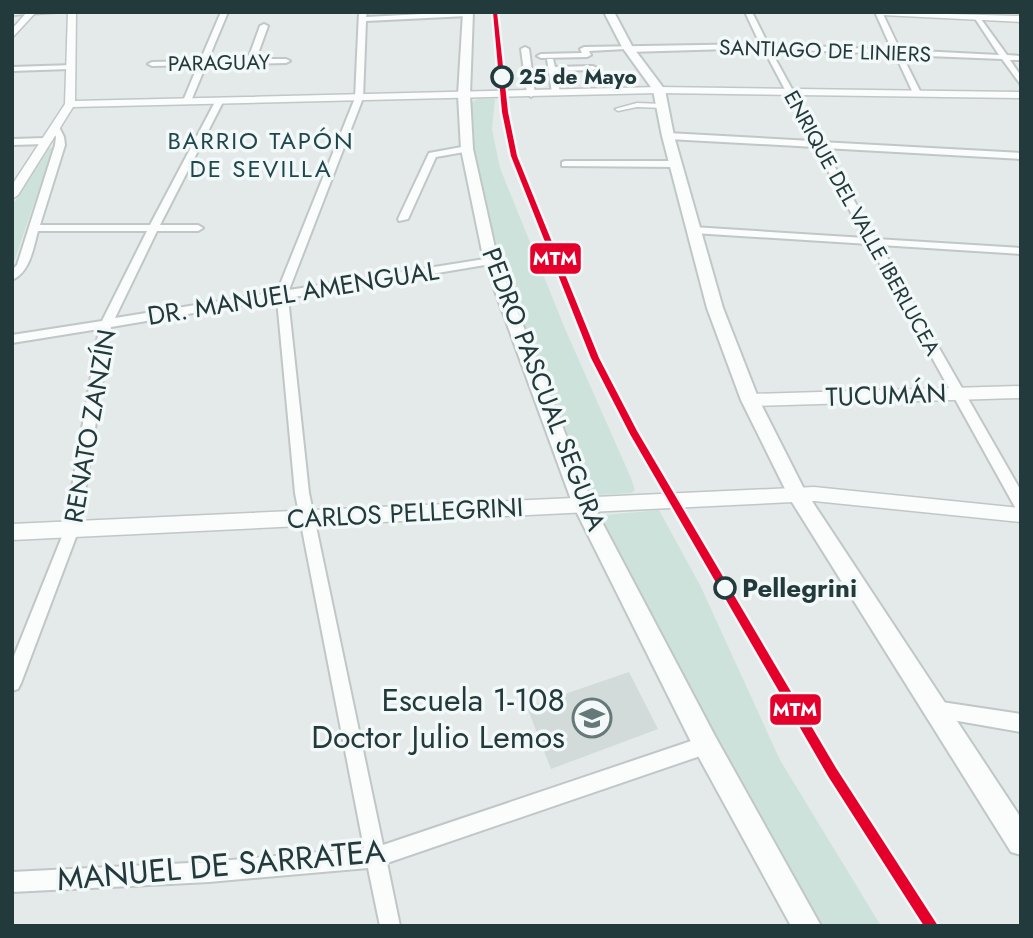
<svg xmlns="http://www.w3.org/2000/svg" width="1033" height="938" font-family="Jost,sans-serif">
  <style>
    .built { fill: #d2dbda }
    .green { fill: #cee2dc }
    .lines { fill: none; stroke-linecap: round; stroke-linejoin: round }
    .pedestrian-casing { stroke: #c1c6c6; stroke-width: 3 }
    .minor-casing { stroke: #c1c6c6; stroke-width: 4 }
    .tertiary-casing { stroke: #c1c6c6; stroke-width: 3 }
    .secondary-casing { stroke: #c0c7c7; stroke-width: 4 }
    .pedestrian { fill: #fbfcfc; fill-rule: evenodd }
    .minor { fill: #fbfcfc; fill-rule: evenodd }
    .tertiary { fill: #fbfcfc; fill-rule: evenodd }
    .secondary { fill: #fbfcfc; fill-rule: evenodd }
    .rail-1-casing { stroke: #f3f8f8; stroke-width: 5 }
    .rail-1 { fill: #e4002b; fill-rule: evenodd }
    .stop-dot { fill: #f3f8f8; stroke: #233a3c; stroke-width: 3.5 }
    .labels { text-anchor: middle; dominant-baseline: central; stroke-width: 7; stroke-linejoin: round; paint-order: stroke }
    .far-street-label { font-size: 21px; fill: #233a3c; stroke: #f3f8f8 }
    .far-stop-label { font-size: 21px; font-weight: bold; fill: #233a3c; stroke: #f3f8f8; text-anchor: start }
    .far-quarter-label { font-size: 24px; letter-spacing: 2px; fill: #1f484e; stroke: #f3f8f8 }
    .street-label { font-size: 26px; fill: #233a3c; stroke: #f3f8f8 }
    .stop-label { font-size: 26px; font-weight: bold; fill: #233a3c; stroke: #f3f8f8; text-anchor: start }
    .near-poi-label { font-size: 32px; fill: #233a3c; stroke: #f3f8f8; text-anchor: end }
    .near-street-label { font-size: 32px; fill: #233a3c; stroke: #f3f8f8 }
    .line-badge { stroke: #f3f8f8; stroke-width: 2.5 }
    .badge-label { font-size: 19px; text-anchor: middle; font-weight: bold; fill: #fff }
  </style>
  <rect width="100%" height="100%" fill="#e4eae9"/>
  <path class="built" d="M629,672L658,729L551,769L527,707Z"/>
  <g class="green">
    <path d="M477,99H495L492,129L500,168L566,331L631,478L635,490L632,493L598,495L594,493C574,469 565,429 553,400C516,304 476,208 469,104Z"/>
    <path d="M48,148H53L12,268V206Z"/>
    <path d="M659,510L701,587L780,760L881,926H821L698,706L602,520L605,515Z"/>
  </g>
  <g class="lines">
    <defs>
      <path id="pedestrian" d="M637,103L663,104L666,106L663,108L637,107L618,111L615,109Z"/>
      <g id="minor">
        <path d="M12,12H57L12,15Z"/>
        <path d="M221,12H228L208,60L248,59L260,26L264,24L268,26L256,59H286L290,61L286,63L206,65L191,101L184,103L183,101L198,65L152,66L148,64L152,62L200,61Z"/>
        <path d="M359,12H367L366,17L460,12L472,14L468,16L366,21L363,98L289,290L491,258L496,261L491,264L288,298L309,493L383,845L706,736L712,739L715,745L712,751L706,754L387,863L400,926H380L368,868L209,882L12,892V872L209,862L364,848L295,493L277,299L111,327L79,529L21,683L18,689L12,691V661L65,529L99,329L12,343V335L102,321L147,231H38C33,249 30,272 12,280V270L17,265L55,145L56,137L51,127L58,125L64,137L65,145L40,225H150L216,100L223,98L224,100L160,225H198L203,228L198,231H157L115,318L277,292L355,98Z"/>
        <path d="M745,12H752L768,44L892,50L875,12H882L900,50L999,55L974,17L978,15L1007,55L1021,56V60H1010L1021,76V85L1002,59L902,55L921,93L917,95L913,93L895,54L770,49L821,142L1021,153V159L824,148L876,239L1021,248V254L880,245L1021,491V511L1016,509L869,244L693,233L688,230L693,227L865,238L815,147L668,139L664,136L668,133L812,141L763,48L629,52L626,49L589,51L591,55L587,57L541,58L537,56L541,54L582,53L580,49L584,47L760,44Z"/>
        <path d="M525,47L529,49L535,94L531,97L527,94L521,49Z"/>
        <path d="M547,59H553L555,67L593,66L597,68L593,70L556,71L560,93L556,95L552,93Z"/>
        <path d="M73,65V69H70L12,71V67Z"/>
        <path d="M12,139L46,138L51,141L46,144L12,145Z"/>
        <path d="M467,146L470,147V151L436,157L408,219L399,221L398,219L429,153Z"/>
        <path d="M565,161H676L681,164L676,167L562,166V162Z"/>
        <path d="M935,701L1021,714V732L935,717L929,715L926,709L929,703Z"/>
      </g>
      <g id="tertiary">
        <path d="M27,12H36L12,38V29Z"/>
        <path d="M68,12H76L75,101L659,87L1021,92V98L659,93L73,107L18,195L12,199V185L65,104Z"/>
        <path d="M878,12L1021,16V22L882,15Z"/>
        <path d="M1021,386V398L750,406L742,400L750,394Z"/>
        <path d="M814,487L1021,508V522L814,501L12,540V524Z"/>
      </g>
      <g id="secondary">
        <path d="M463,12H473L470,95L473,149L498,261L593,505L715,736L821,926H791L697,754L573,505L484,261L461,149L458,95Z"/>
        <path d="M604,12H614L632,46L665,90L674,136L723,308L759,400L804,489L1021,818V855L1011,852L790,499L741,400L707,308L662,136L653,90L622,47Z"/>
      </g>
    </defs>
    <use href="#pedestrian" class="pedestrian-casing"/>
    <use href="#minor" class="minor-casing"/>
    <use href="#tertiary" class="tertiary-casing"/>
    <use href="#secondary" class="secondary-casing"/>
    <use href="#pedestrian" class="pedestrian"/>
    <use href="#minor" class="minor"/>
    <use href="#tertiary" class="tertiary"/>
    <use href="#secondary" class="secondary"/>
    <defs>
      <path id="rail-1" d="M493,12H497L508,112L517,156L599,358L637,431L836,768L938,926H924L828,776L630,434L591,358L511,156L502,112Z"/>
    </defs>
    <use href="#rail-1" class="rail-1-casing"/>
    <use href="#rail-1" class="rail-1"/>
  </g>
  <defs>
    <symbol id="school-ring" viewBox="-11 -11 22 22"><circle r="9.5" fill="#f3f8f8" stroke="#677879" stroke-width="1.5"/><path d="M0-5L7-2L0 1L-7-2ZM-4 1L0 2.5L4 1V4Q0 6-4 4Z" fill="#677879"/></symbol>
  </defs>
  <g fill-rule="evenodd">
    <use href="#school-ring" x="570" y="696" width="44" height="44"/>
  </g>
  <g class="stop-dot">
    <circle cx="502" cy="77" r="10"/>
    <circle cx="725" cy="588" r="10"/>
  </g>
  <g class="labels">
    <g class="far-street-label">
      <text transform="translate(825 51) rotate(2)">SANTIAGO DE LINIERS</text>
      <text transform="translate(219 63) rotate(-1)">PARAGUAY</text>
      <text transform="translate(862 223) rotate(61)">ENRIQUE DEL VALLE IBERLUCEA</text>
    </g>
    <g class="far-stop-label">
      <text x="519" y="77">25 de Mayo</text>
    </g>
    <g class="far-quarter-label">
      <text x="261" y="140">BARRIO TAPÓN<tspan x="261" dy="28">DE SEVILLA</tspan></text>
    </g>
    <g class="street-label">
      <text transform="translate(293 293) rotate(-9)">DR. MANUEL AMENGUAL</text>
      <text transform="translate(544 389) rotate(69)">PEDRO PASCUAL SEGURA</text>
      <text transform="translate(886 395) rotate(-2)">TUCUMÁN</text>
      <text transform="translate(90 426) rotate(-80)">RENATO ZANZÍN</text>
      <text transform="translate(405 513) rotate(-3)">CARLOS PELLEGRINI</text>
    </g>
    <g class="stop-label">
      <text x="742" y="588">Pellegrini</text>
    </g>
    <g class="near-poi-label">
      <text x="565" y="700">Escuela 1-108<tspan x="565" dy="37">Doctor Julio Lemos</tspan></text>
    </g>
    <g class="near-street-label">
      <text transform="translate(221 865) rotate(-5)">MANUEL DE SARRATEA</text>
    </g>
  </g>
  <g class="line-badge">
    <rect x="529" y="242" width="53" height="33" rx="7" fill="#e4002b"/>
    <rect x="769" y="693" width="53" height="33" rx="7" fill="#e4002b"/>
  </g>
  <g class="badge-label">
    <text x="555" y="265">MTM</text>
    <text x="795" y="716">MTM</text>
  </g>
  <rect width="1033" height="938" fill="none" stroke="#233a3c" stroke-width="28"/>
</svg>
